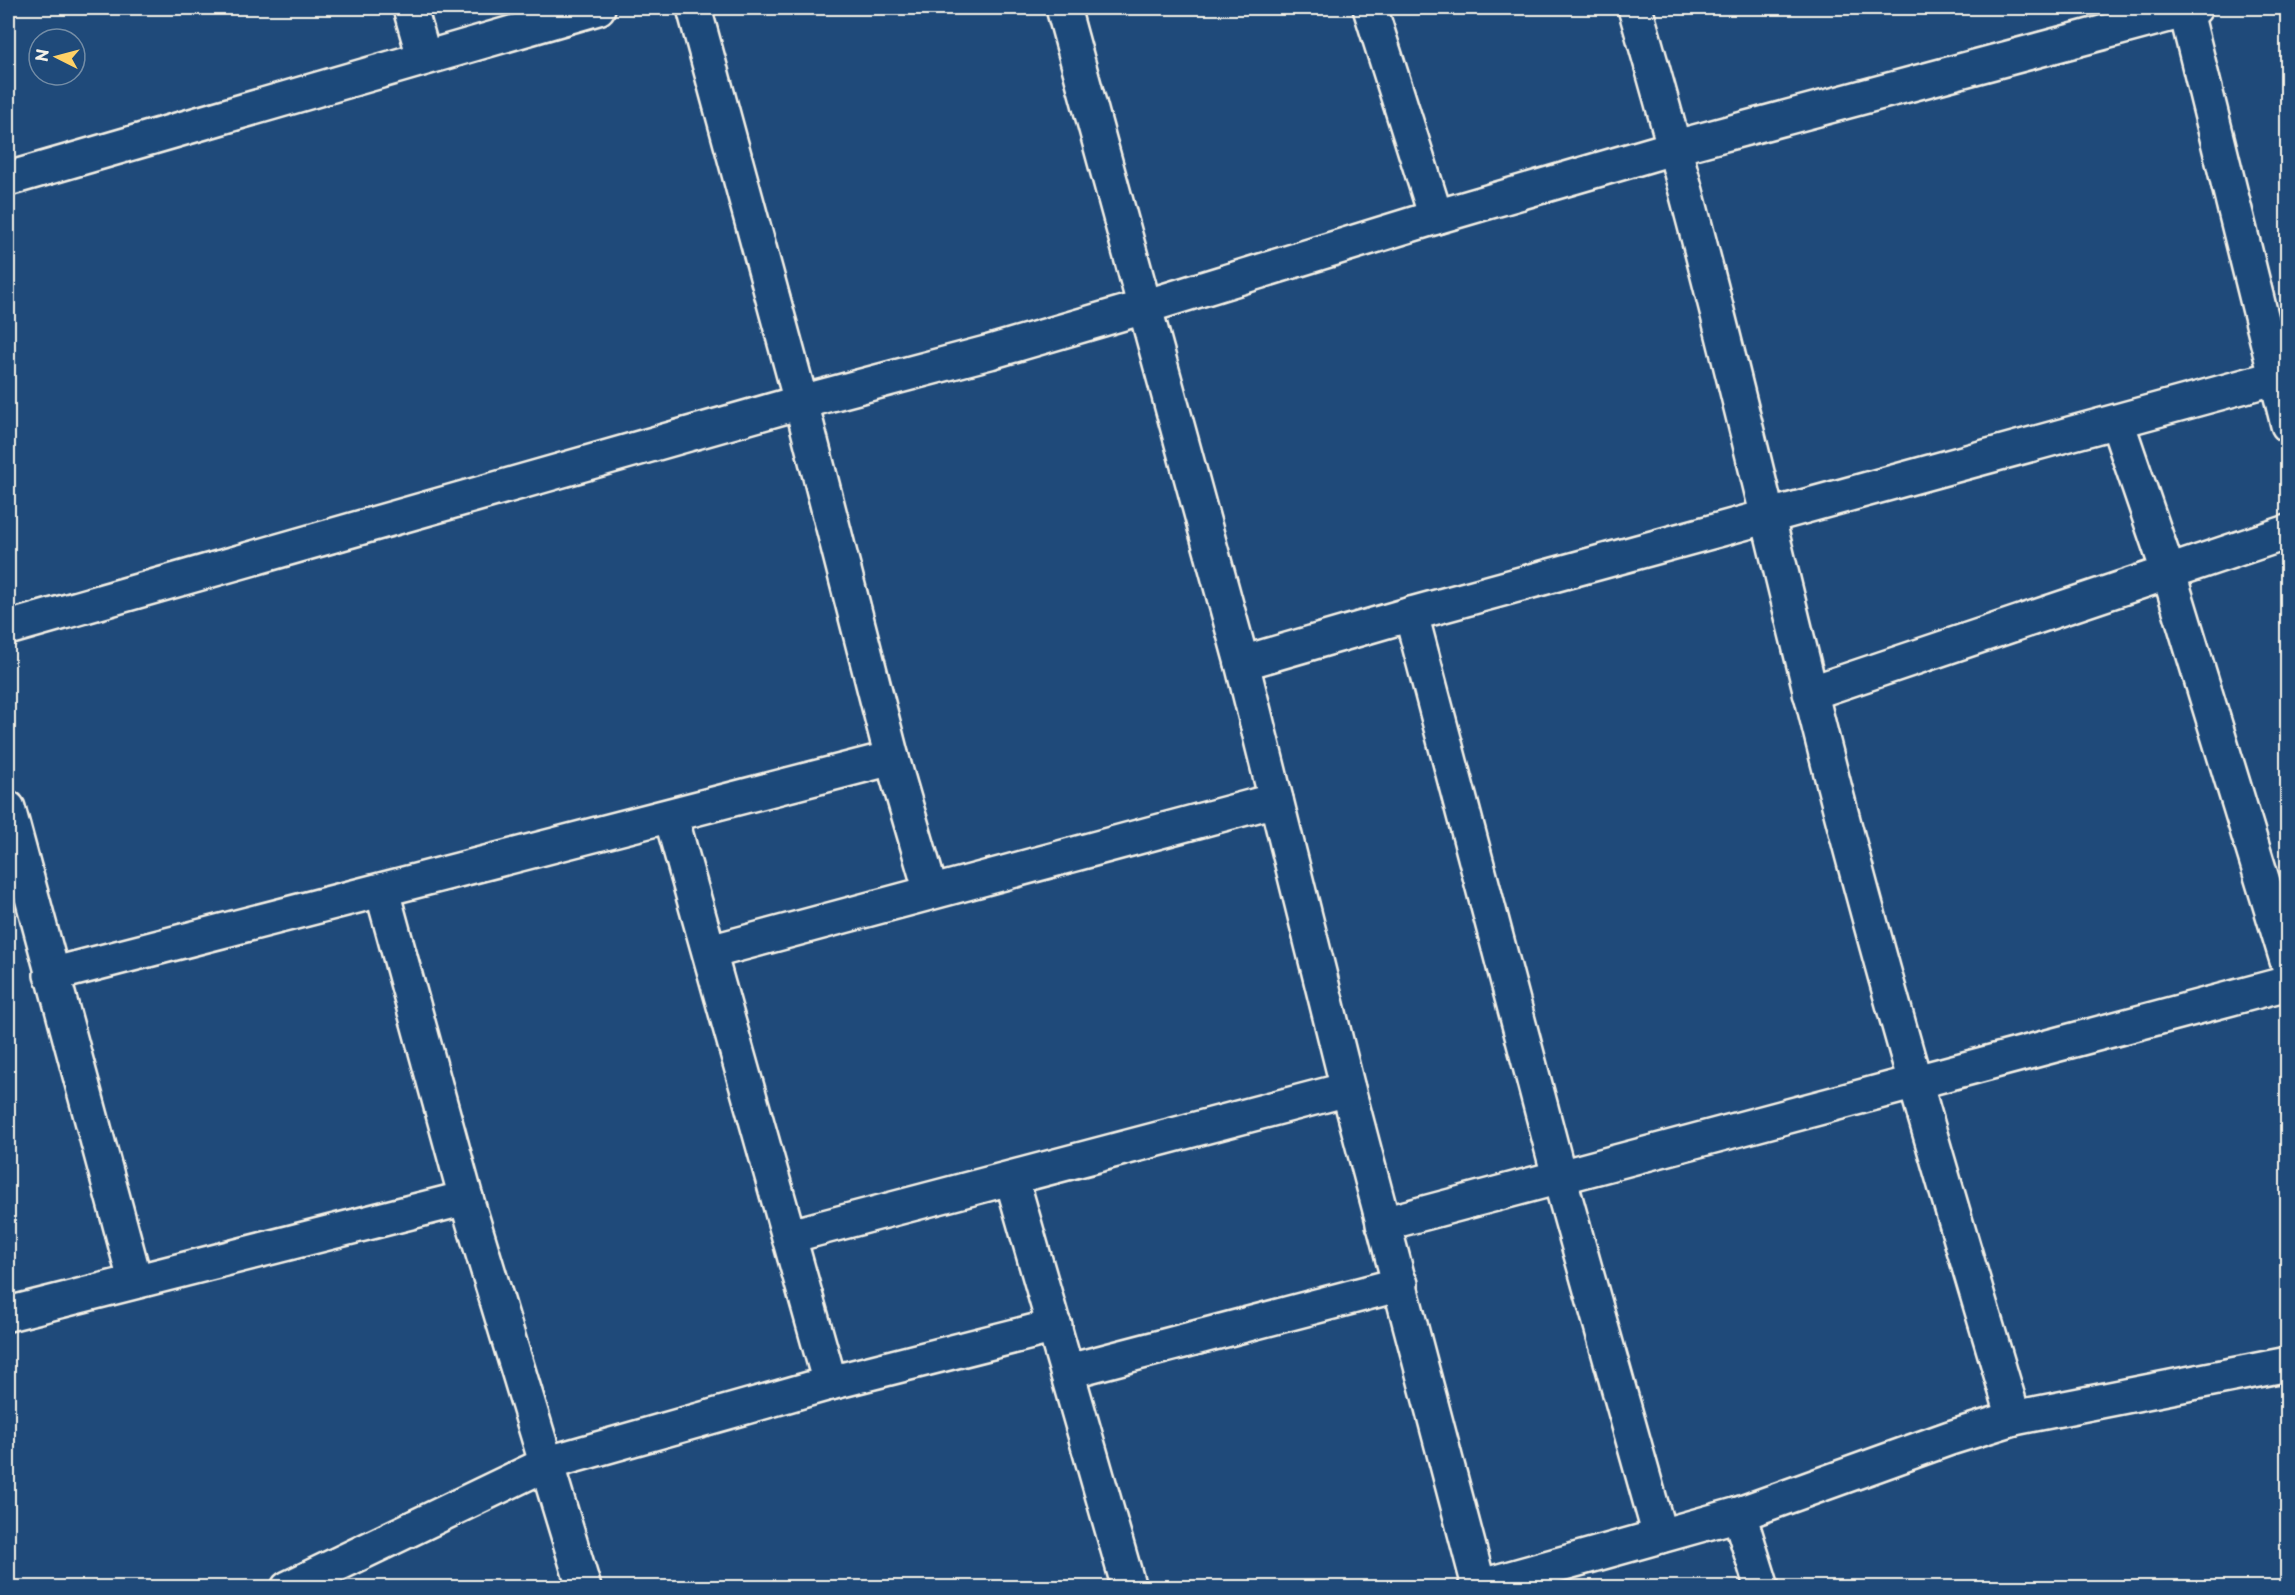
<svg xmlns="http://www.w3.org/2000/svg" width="2295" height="1595" font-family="'Playpen Sans',sans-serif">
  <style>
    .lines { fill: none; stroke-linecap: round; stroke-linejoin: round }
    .minor-casing { stroke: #f4f1e8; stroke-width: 38 }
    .minor { stroke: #1f4a7a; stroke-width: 33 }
  </style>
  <rect width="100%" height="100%" fill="#1f4a7a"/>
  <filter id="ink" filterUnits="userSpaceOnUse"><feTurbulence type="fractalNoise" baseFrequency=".0167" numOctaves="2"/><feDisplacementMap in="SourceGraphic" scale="12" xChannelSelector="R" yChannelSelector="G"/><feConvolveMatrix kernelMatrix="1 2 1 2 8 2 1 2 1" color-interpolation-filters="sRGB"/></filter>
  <g filter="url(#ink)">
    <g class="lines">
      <defs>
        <g id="minor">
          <path d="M410,8L424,57"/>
          <path d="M694,8L801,402L892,758L931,892"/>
          <path d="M1063,8L1242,663L1348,1089L1479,1586"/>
          <path d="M1370,8L1436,217"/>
          <path d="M1635,8C1701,233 1754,462 1810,690C1870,935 1942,1177 2014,1418"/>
          <path d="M2185,8L2288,425"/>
          <path d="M8,179L598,8"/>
          <path d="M2117,422L2169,574L2288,964"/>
          <path d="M1411,614L1559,1176L1660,1536"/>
          <path d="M8,628L801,402L990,352L1144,307L1436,217L1676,147L2195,8"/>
          <path d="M1242,663L1411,614L2274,378"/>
          <path d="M1810,693L2288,532"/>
          <path d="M8,808L135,1280"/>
          <path d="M671,817L830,1383"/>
          <path d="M382,891L466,1198L584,1588"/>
          <path d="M710,952L1276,800"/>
          <path d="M51,975L892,758"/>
          <path d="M1012,1180L1129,1588"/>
          <path d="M1383,1224L2288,983"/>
          <path d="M790,1236L1348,1089"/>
          <path d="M8,1314L466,1198"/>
          <path d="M1069,1371L1401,1284"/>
          <path d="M1739,1514L1762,1588"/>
          <path d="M288,1588L548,1463L830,1383L1055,1326"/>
          <path d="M1475,1588L1739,1514L1950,1438L2014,1418L2288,1364"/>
        </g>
      </defs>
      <use href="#minor" class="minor-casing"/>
      <use href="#minor" class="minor"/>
    </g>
  </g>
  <rect width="2295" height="1595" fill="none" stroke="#1f4a7a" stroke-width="30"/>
  <rect x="15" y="15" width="2265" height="1565" fill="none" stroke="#f4f1e8" stroke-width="2" filter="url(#ink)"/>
  <g transform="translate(57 57) rotate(276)"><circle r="28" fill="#1f4a7a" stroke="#748da6" stroke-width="1.5"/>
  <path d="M0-4.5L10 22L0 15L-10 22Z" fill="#ffd166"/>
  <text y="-9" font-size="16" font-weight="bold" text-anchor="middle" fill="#f4f1e8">N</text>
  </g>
</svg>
